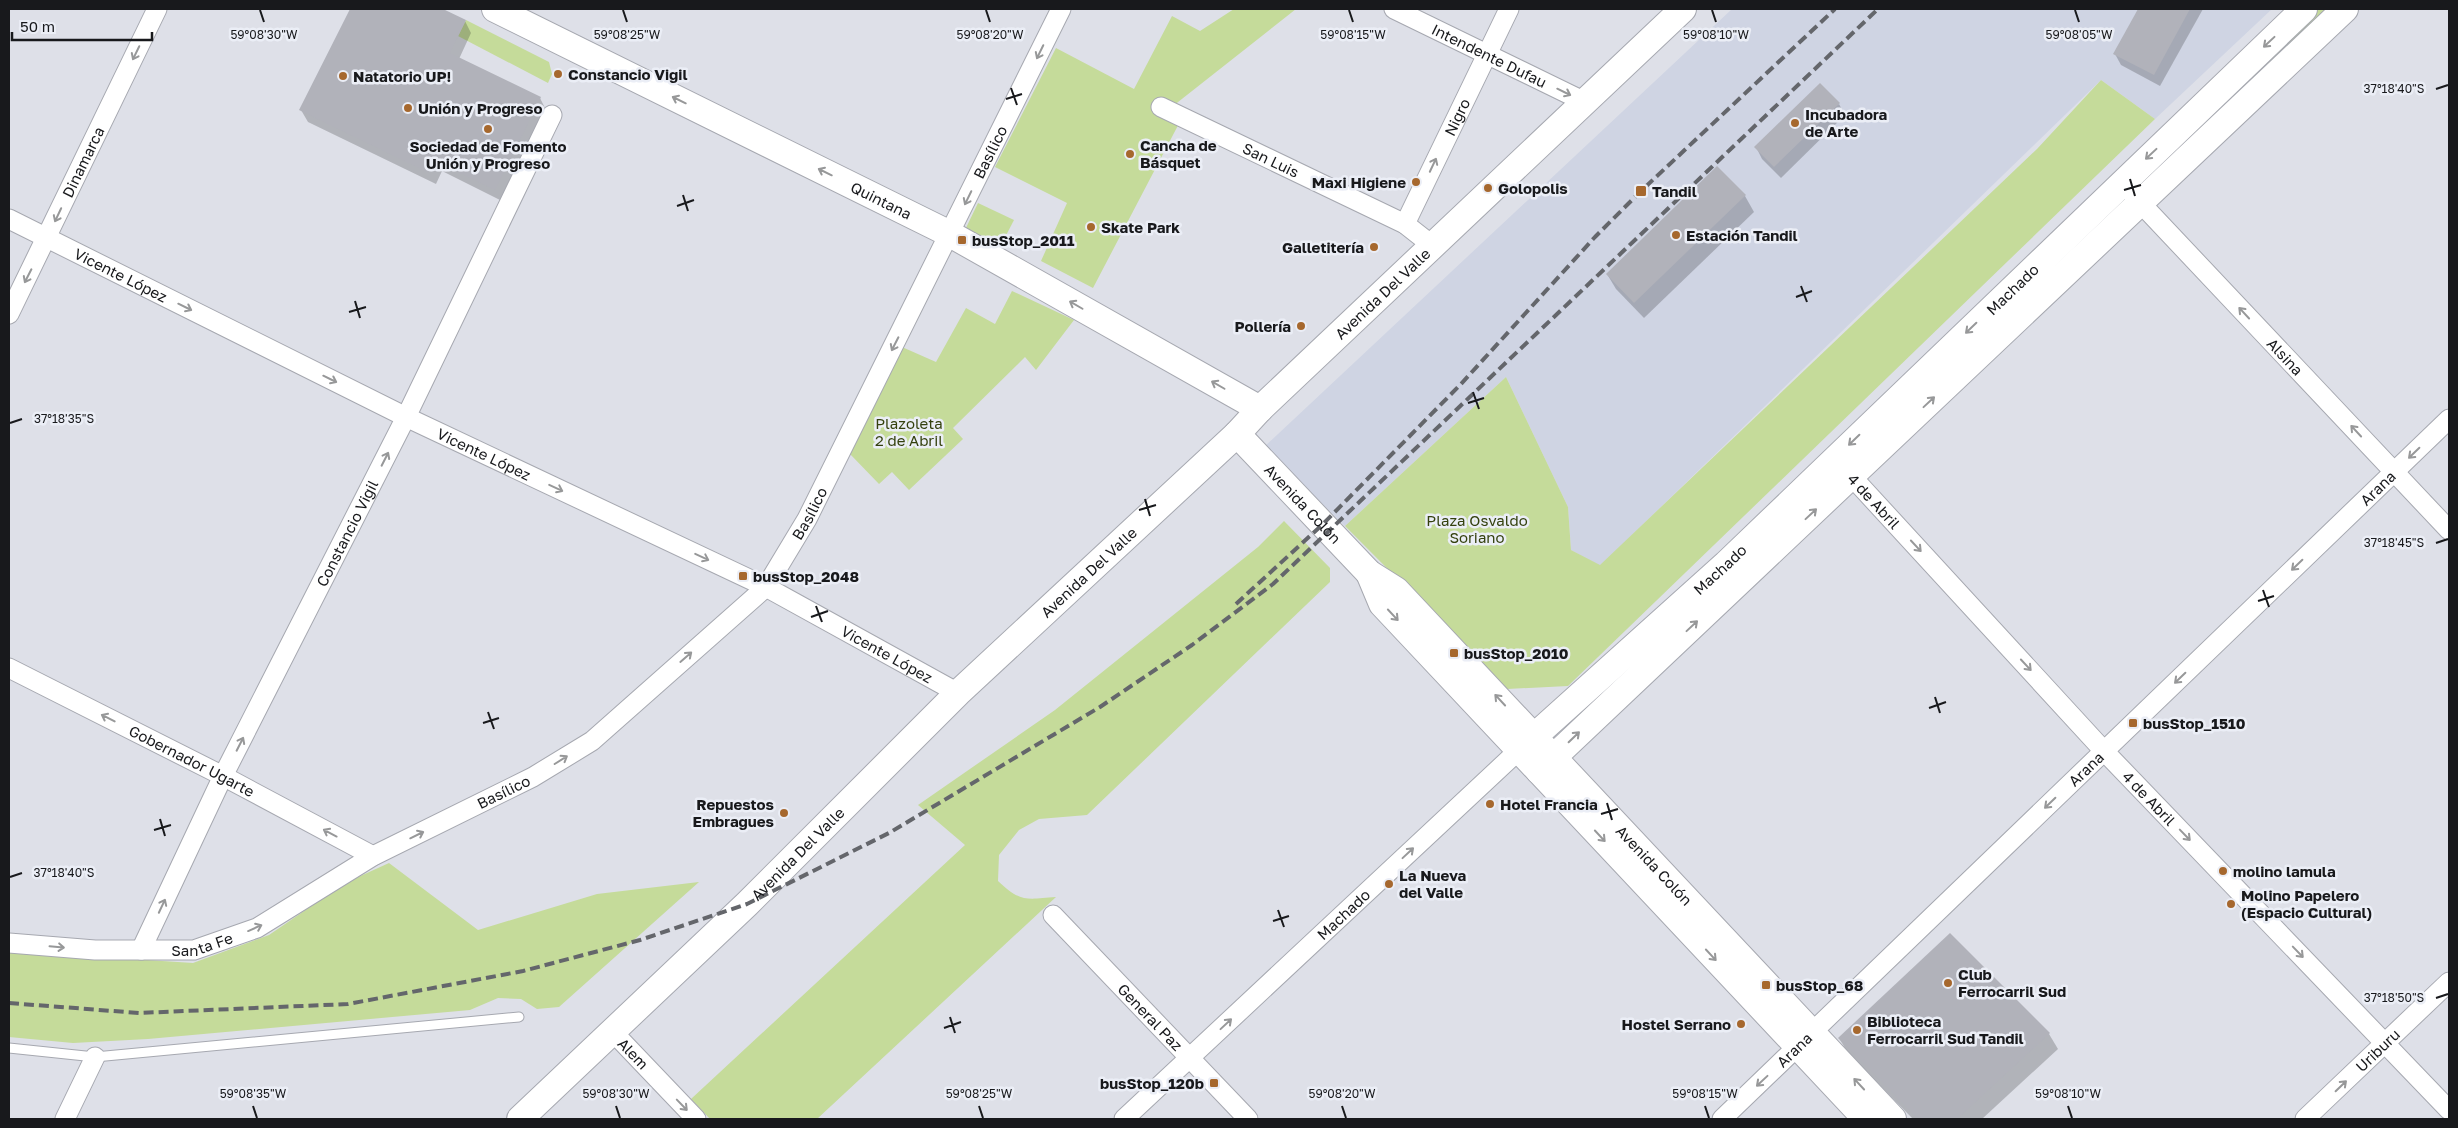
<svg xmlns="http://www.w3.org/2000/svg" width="2458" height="1128" font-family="'Golos Text',sans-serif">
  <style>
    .built { fill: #cfd4e3 }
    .green { fill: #c5db9a }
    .shadow { fill: #0003 }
    .building { fill: #b1b2ba }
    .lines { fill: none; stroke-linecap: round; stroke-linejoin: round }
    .lane-casing { stroke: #a6a8b0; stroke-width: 11 }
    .street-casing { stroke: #a6a8b0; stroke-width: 21 }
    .secondary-casing { stroke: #a6a8b0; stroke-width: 28 }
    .lane { stroke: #fff; stroke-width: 9 }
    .street { stroke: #fff; stroke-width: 19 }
    .secondary { stroke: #fff; stroke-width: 26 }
    .rail { stroke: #64666b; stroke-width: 4; stroke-dasharray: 10 5; stroke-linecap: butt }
    .oneway { stroke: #979899 }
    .ticks { fill: none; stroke: #18191c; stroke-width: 2 }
    .poi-dot { fill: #a6682e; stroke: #ebeef6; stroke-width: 2 }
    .labels { text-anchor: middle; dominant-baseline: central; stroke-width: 5; stroke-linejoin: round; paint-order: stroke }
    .street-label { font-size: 15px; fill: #18191c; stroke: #ebeef6 }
    .poi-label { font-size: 15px; font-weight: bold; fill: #18191c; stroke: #ebeef6; text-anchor: start }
    .park-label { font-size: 15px; fill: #34410e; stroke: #ebeef6 }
    .ticks-label { font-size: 12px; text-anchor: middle; fill: #18191c; stroke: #ebeef6; stroke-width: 5; stroke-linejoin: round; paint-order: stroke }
  </style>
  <rect width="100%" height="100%" fill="#dee0e8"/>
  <path class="built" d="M1732,9H2272L2155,119L2101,80L1600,566L1571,550L1568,507L1506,377L1345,526L1264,447Z"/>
  <g class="green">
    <path d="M1234,9H1296L1173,106L1185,112L1093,288L1041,261L1067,203L995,167L1056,48L1134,89L1172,16L1200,31Z"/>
    <path d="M2318,9H2328L2145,184L2140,179Z"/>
    <path d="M466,20L549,62L552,74L548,83L458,36Z"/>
    <path d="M2101,80L2155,119L1568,686L1507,689L1345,526L1506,377L1568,507L1571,550L1600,565L2037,149Z"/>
    <path d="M978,203L1014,220L999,249L964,232Z"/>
    <path d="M1012,291L1074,320L1036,370L1025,357L953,428L963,439L909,490L892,472L879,484L850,454L902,347L936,362L966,308L995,324Z"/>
    <path d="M1284,521L1330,568V582L1087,815L1039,819L1019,830L999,855L998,881C1021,903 1027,899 1056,897L817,1119H710L691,1099L965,845L918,805L1055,710L1258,547Z"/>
    <path d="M389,863L478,930L597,894L699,882L559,1007L537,1009L521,999L498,998L470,1010L148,1039L73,1043L9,1037V951L193,963L269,935L345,883Z"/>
  </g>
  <g class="shadow">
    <path d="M351,9H440L465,21L471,33L459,59L540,98L546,110L502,201L442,171L436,184L308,122L301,110Z"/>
    <path d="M2139,9H2203L2160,86L2121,65L2115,54Z"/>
    <path d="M1839,104L1845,115L1781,178L1762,159L1756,147Z"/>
    <path d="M1717,168L1745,196L1754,212L1644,318L1616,289L1607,274Z"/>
    <path d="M2049,1034L2058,1049L1982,1119H1913L1848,1053L1839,1038Z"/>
  </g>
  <g class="building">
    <path d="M350,9H443L466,20L450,53L541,97L495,190L435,161L429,173L299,110Z"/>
    <path d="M2138,9H2190L2154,75L2113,54Z"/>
    <path d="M1820,83L1840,103L1774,167L1754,147Z"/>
    <path d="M1717,166L1746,195L1634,303L1606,274Z"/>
    <path d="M1950,933L2050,1033L1957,1119H1918L1838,1038Z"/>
  </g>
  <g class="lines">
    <defs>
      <path id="lane" d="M9,1048L95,1057L519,1017"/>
      <g id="street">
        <path id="s1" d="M1394,9L1585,102"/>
        <path id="s2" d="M1161,107L1405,224L1433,246"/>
        <path id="s3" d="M2133,195L2449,530"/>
        <path id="s4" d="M9,219L406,417L766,587L958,693"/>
        <path id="s5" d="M1405,224L1509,9"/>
        <path id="s6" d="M9,314L157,9"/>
        <path id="s7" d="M1843,467L2104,751L2449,1110"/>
        <path id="s8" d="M9,668L223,776L373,856"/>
        <path id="s9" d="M1053,915L1248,1119"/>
        <path id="s10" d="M9,943L95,950H194L257,928L373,856L533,777L592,741L766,587L807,519L1061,9"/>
        <path id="s11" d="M141,950L223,776L406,417L552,115"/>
        <path id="s12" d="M612,1031L696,1119"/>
        <path d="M65,1119L95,1057"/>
        <path id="s13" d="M1124,1119L1519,750"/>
        <path id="s14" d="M1722,1119L2449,419"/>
        <path id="s15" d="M2305,1119L2449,982"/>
      </g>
      <g id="secondary">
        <path id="s16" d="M495,9L950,234L1260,409"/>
        <path id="s17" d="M1237,434L1369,573L1396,590L1893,1119"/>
        <path d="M1369,573L1382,604L1866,1119"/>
        <path id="s18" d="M1519,750L1726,564L2304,9"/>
        <path d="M1539,771L2345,9"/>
        <path id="s19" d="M520,1119L747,904L958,693L1237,434L1260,409L1683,9"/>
      </g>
    </defs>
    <use href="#lane" class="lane-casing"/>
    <use href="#street" class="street-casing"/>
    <use href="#secondary" class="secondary-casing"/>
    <use href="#lane" class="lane"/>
    <use href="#street" class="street"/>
    <use href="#secondary" class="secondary"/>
    <g class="rail">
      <path d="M1236,604L1323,524L1461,384L1595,237L1641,191L1835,9"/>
      <path d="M9,1003L139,1013L348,1004L523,971L640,940L747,904L889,833L1100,707L1192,645L1273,584L1878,9"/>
    </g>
  </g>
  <defs><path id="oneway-shaft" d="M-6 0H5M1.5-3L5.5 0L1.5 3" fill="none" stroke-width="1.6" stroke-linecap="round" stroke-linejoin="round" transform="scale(1.25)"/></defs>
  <g class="oneway">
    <use href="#oneway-shaft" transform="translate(2269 42) rotate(137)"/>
    <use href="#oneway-shaft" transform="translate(1040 52) rotate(116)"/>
    <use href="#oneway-shaft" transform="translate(136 53) rotate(116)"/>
    <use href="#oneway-shaft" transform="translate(1564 92) rotate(26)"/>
    <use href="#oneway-shaft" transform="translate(679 100) rotate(-154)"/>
    <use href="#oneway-shaft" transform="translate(2151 154) rotate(137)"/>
    <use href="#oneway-shaft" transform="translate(1433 165) rotate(-65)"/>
    <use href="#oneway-shaft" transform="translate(825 172) rotate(-154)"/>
    <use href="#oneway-shaft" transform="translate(968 198) rotate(116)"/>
    <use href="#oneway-shaft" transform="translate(58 215) rotate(115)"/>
    <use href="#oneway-shaft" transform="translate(28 276) rotate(117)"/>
    <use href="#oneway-shaft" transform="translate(1076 305) rotate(-150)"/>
    <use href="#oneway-shaft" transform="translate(185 307) rotate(26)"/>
    <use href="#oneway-shaft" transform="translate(2244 313) rotate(-133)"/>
    <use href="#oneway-shaft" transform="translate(1971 328) rotate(136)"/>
    <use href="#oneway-shaft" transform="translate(895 344) rotate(117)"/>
    <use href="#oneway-shaft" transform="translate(330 379) rotate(26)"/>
    <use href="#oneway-shaft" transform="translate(1218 385) rotate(-150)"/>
    <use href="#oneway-shaft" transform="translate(1929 402) rotate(-43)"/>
    <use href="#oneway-shaft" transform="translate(2356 431) rotate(-133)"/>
    <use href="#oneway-shaft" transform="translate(1854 440) rotate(136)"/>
    <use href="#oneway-shaft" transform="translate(2414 453) rotate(136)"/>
    <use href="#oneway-shaft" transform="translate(385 459) rotate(-63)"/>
    <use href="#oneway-shaft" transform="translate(556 488) rotate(25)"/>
    <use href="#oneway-shaft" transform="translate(1811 514) rotate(-43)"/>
    <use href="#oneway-shaft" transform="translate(1916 546) rotate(47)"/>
    <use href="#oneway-shaft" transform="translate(702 557) rotate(25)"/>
    <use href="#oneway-shaft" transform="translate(2297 565) rotate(136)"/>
    <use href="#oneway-shaft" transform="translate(1393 615) rotate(47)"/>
    <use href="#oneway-shaft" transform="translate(1692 626) rotate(-43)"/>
    <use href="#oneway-shaft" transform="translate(686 657) rotate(-41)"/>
    <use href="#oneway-shaft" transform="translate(2026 665) rotate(47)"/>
    <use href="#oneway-shaft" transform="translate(2180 678) rotate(136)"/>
    <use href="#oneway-shaft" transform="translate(1500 700) rotate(-133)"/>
    <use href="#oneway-shaft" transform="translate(108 718) rotate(-153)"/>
    <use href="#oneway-shaft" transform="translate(1574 737) rotate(-44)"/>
    <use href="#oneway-shaft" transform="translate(240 744) rotate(-63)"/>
    <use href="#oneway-shaft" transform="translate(561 760) rotate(-32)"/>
    <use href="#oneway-shaft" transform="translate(2050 803) rotate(136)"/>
    <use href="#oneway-shaft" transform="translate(330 833) rotate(-152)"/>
    <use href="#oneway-shaft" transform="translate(417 835) rotate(-26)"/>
    <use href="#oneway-shaft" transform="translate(2185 835) rotate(46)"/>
    <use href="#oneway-shaft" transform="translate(1600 836) rotate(47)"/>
    <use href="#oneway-shaft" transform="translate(1408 853) rotate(-43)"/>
    <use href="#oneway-shaft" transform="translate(162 906) rotate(-65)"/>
    <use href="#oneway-shaft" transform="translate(255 928) rotate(-24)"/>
    <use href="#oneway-shaft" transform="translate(57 947) rotate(5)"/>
    <use href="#oneway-shaft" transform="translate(2298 952) rotate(46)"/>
    <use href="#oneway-shaft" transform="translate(1711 955) rotate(47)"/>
    <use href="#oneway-shaft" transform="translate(1226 1024) rotate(-43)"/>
    <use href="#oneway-shaft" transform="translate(1762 1081) rotate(137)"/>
    <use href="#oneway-shaft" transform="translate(1859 1084) rotate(-133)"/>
    <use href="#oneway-shaft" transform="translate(2341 1086) rotate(-44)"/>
    <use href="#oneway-shaft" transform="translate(682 1105) rotate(46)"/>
  </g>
  <path class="ticks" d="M260,10L264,22M623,10L627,22M986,10L990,22M1349,10L1353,22M1712,10L1716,22M2075,10L2079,22M1011,88L1017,105M2436,89L2448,85M1006,99L1022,94M2130,179L2135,196M2124,190L2141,185M683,195L688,211M677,206L694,200M1801,286L1807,302M1796,297L1812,291M355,301L360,318M349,312L366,307M1473,392L1479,409M1468,403L1484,398M10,423L22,419M1145,499L1150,516M1139,510L1156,505M2436,543L2448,539M2263,590L2269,607M2258,601L2274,596M816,606L822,622M811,617L828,611M1935,697L1940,713M1929,708L1946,702M488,712L494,729M483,723L499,718M1607,803L1612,820M1601,814L1618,809M160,819L165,836M154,830L171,825M10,877L22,873M1278,910L1284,927M1273,921L1289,916M2436,998L2448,994M950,1017L955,1033M944,1028L961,1022M253,1106L257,1118M616,1106L620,1118M979,1106L983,1118M1342,1106L1346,1118M1705,1106L1709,1118M2068,1106L2072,1118"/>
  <g class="poi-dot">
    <circle cx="558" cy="74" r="5"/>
    <circle cx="343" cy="76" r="5"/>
    <circle cx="408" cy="108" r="5"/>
    <circle cx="1795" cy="123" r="5"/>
    <circle cx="488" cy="129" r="5"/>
    <circle cx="1130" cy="154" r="5"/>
    <circle cx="1416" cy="182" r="5"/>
    <circle cx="1488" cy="188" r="5"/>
    <rect x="1635" y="185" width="12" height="12" rx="2.5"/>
    <circle cx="1091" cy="227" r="5"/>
    <circle cx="1676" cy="235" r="5"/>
    <rect x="957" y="235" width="10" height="10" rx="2.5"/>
    <circle cx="1374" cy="247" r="5"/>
    <circle cx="1301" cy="326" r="5"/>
    <rect x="738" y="571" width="10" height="10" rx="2.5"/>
    <rect x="1449" y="648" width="10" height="10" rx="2.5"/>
    <rect x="2128" y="718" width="10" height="10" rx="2.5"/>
    <circle cx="1490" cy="804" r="5"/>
    <circle cx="784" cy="813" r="5"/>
    <circle cx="2223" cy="871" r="5"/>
    <circle cx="1389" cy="884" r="5"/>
    <circle cx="2231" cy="904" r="5"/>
    <circle cx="1948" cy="983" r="5"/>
    <rect x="1761" y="980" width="10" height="10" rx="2.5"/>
    <circle cx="1741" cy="1024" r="5"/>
    <circle cx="1857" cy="1030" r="5"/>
    <rect x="1209" y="1078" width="10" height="10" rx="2.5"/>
  </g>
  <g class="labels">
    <g class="street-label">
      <text stroke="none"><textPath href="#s1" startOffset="106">Intendente Dufau</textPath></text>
      <text stroke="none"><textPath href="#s5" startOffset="119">Nigro</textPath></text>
      <text stroke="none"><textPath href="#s10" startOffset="1358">Basílico</textPath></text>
      <text stroke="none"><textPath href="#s2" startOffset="122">San Luis</textPath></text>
      <text stroke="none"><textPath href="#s6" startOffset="169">Dinamarca</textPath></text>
      <text stroke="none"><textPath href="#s16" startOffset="431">Quintana</textPath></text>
      <text stroke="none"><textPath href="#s4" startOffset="125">Vicente López</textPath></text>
      <text stroke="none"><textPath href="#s18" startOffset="675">Machado</textPath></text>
      <text stroke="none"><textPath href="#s19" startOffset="1194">Avenida Del Valle</textPath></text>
      <text stroke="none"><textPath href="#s3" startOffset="222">Alsina</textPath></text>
      <text stroke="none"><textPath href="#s4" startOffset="530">Vicente López</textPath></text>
      <text stroke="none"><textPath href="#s14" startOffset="910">Arana</textPath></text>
      <text stroke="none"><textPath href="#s7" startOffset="46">4 de Abril</textPath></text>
      <text stroke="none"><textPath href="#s17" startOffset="96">Avenida Colón</textPath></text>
      <text stroke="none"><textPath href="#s10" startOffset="954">Basílico</textPath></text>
      <text stroke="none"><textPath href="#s11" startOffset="465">Constancio Vigil</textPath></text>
      <text stroke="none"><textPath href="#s18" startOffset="270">Machado</textPath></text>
      <text stroke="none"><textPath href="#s19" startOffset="789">Avenida Del Valle</textPath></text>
      <text stroke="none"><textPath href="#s4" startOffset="980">Vicente López</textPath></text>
      <text stroke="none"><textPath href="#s8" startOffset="205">Gobernador Ugarte</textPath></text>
      <text stroke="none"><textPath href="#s14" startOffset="505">Arana</textPath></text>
      <text stroke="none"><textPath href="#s10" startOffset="534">Basílico</textPath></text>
      <text stroke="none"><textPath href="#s7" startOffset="451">4 de Abril</textPath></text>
      <text stroke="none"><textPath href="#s19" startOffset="384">Avenida Del Valle</textPath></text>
      <text stroke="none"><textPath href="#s17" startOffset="601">Avenida Colón</textPath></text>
      <text stroke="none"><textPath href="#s13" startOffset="300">Machado</textPath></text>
      <text stroke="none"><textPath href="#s10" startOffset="194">Santa Fe</textPath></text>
      <text stroke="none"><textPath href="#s9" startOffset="141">General Paz</textPath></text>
      <text stroke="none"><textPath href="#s14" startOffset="100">Arana</textPath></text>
      <text stroke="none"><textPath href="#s15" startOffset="100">Uriburu</textPath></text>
      <text stroke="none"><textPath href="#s12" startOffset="31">Alem</textPath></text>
    </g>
    <g class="poi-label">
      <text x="568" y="74">Constancio Vigil</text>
      <text x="353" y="76">Natatorio UP!</text>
      <text x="418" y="108">Unión y Progreso</text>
      <text x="1805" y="114">Incubadora<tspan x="1805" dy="17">de Arte</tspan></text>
      <text x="1140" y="145">Cancha de<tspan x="1140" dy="17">Básquet</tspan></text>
      <text x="488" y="146" text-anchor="middle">Sociedad de Fomento<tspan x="488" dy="17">Unión y Progreso</tspan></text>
      <text x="1406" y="182" text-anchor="end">Maxi Higiene</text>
      <text x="1498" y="188">Golopolis</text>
      <text x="1652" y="191">Tandil</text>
      <text x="1101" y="227">Skate Park</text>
      <text x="1686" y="235">Estación Tandil</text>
      <text x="972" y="240">busStop_2011</text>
      <text x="1364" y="247" text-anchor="end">Galletitería</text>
      <text x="1291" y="326" text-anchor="end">Pollería</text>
      <text x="753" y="576">busStop_2048</text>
      <text x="1464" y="653">busStop_2010</text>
      <text x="2143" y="723">busStop_1510</text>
      <text x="774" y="804" text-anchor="end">Repuestos<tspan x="774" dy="17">Embragues</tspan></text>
      <text x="1500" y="804">Hotel Francia</text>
      <text x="2233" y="871">molino lamula</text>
      <text x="1399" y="875">La Nueva<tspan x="1399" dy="17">del Valle</tspan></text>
      <text x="2241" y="895">Molino Papelero<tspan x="2241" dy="17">(Espacio Cultural)</tspan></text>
      <text x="1958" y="974">Club<tspan x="1958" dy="17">Ferrocarril Sud</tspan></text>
      <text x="1776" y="985">busStop_68</text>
      <text x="1867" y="1021">Biblioteca<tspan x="1867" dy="17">Ferrocarril Sud Tandil</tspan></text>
      <text x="1731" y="1024" text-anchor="end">Hostel Serrano</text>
      <text x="1204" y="1083" text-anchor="end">busStop_120b</text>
    </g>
    <g class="park-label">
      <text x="909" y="423">Plazoleta<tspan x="909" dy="17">2 de Abril</tspan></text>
      <text x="1477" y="520">Plaza Osvaldo<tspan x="1477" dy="17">Soriano</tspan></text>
    </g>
  </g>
  <g class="ticks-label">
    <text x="264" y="39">59°08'30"W</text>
    <text x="627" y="39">59°08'25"W</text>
    <text x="990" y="39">59°08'20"W</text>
    <text x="1353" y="39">59°08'15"W</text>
    <text x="1716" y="39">59°08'10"W</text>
    <text x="2079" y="39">59°08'05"W</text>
    <text x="2394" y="93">37°18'40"S</text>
    <text x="64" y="423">37°18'35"S</text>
    <text x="2394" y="547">37°18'45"S</text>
    <text x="64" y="877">37°18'40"S</text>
    <text x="2394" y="1002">37°18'50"S</text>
    <text x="253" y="1098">59°08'35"W</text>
    <text x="616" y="1098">59°08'30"W</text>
    <text x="979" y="1098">59°08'25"W</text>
    <text x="1342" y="1098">59°08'20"W</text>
    <text x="1705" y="1098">59°08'15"W</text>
    <text x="2068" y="1098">59°08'10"W</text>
  </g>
  <rect width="2458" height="1128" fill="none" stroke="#18191c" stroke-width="20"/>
  <path d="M12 32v8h140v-8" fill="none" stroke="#18191c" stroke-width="2.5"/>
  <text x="20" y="32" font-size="15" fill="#18191c" stroke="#ebeef6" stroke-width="4" paint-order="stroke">50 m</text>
</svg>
